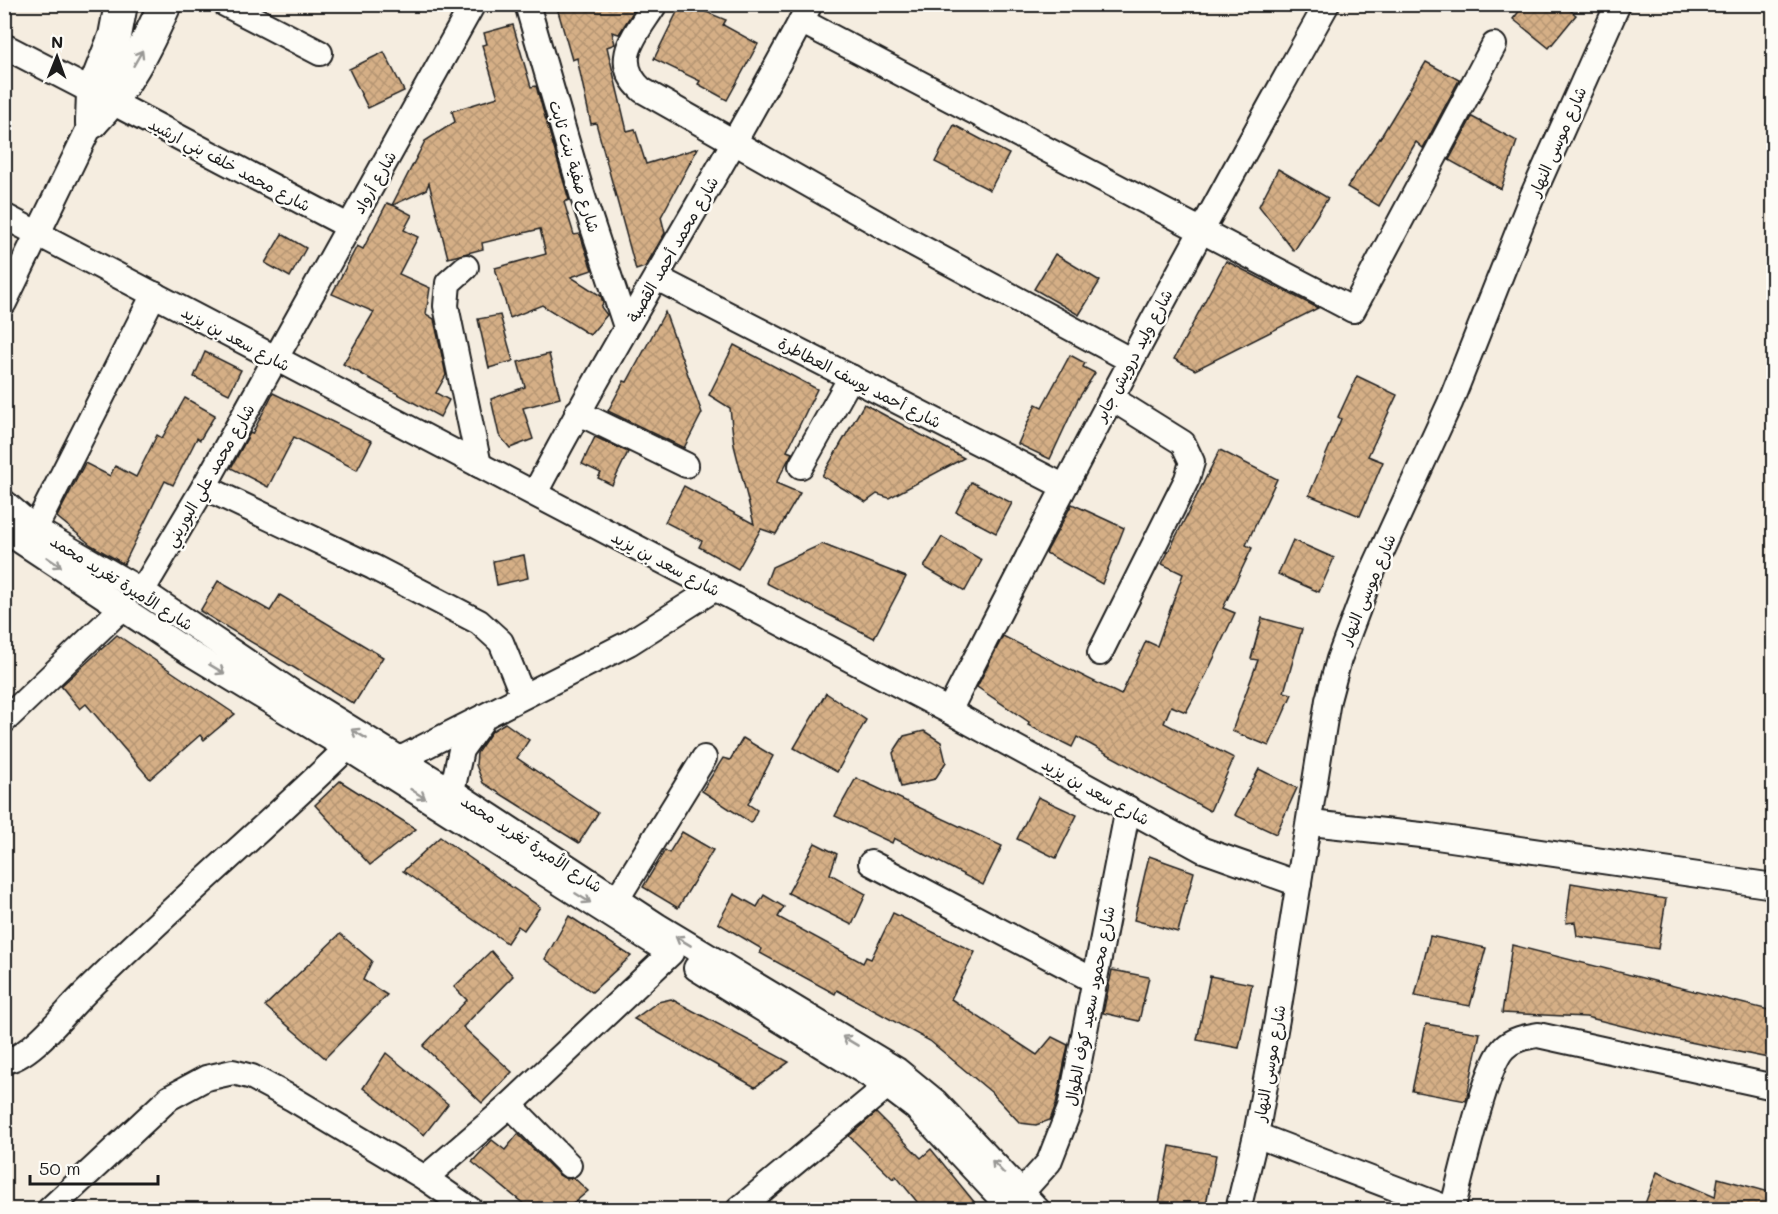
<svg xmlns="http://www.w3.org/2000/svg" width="1778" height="1214" font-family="Mali,'Playpen Sans Arabic',sans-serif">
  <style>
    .building { fill: url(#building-cross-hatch); stroke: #1c1c1c; stroke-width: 1.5 }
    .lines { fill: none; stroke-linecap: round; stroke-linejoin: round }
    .minor-casing { stroke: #1c1c1c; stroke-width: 28 }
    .major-casing { stroke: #1c1c1c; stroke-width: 36 }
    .minor { stroke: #fdfcf7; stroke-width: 24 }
    .major { stroke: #fdfcf7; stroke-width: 32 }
    .oneway { stroke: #989794 }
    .labels { text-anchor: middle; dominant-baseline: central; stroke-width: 5; stroke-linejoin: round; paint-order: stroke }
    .street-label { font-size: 16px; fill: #1c1c1c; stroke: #fdfcf7 }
  </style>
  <defs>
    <pattern id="building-cross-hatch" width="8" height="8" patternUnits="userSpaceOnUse" patternTransform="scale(1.5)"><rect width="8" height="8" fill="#d5af86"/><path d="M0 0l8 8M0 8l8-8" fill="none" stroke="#b69673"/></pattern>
  </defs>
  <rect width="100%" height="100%" fill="#f5ede0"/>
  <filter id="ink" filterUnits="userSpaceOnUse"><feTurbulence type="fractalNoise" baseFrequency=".0167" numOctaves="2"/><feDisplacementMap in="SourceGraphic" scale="12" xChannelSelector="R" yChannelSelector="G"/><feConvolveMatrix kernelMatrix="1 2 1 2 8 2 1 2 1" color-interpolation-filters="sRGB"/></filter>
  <g filter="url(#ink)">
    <g class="building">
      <path d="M556,4H638L619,34L612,32L615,44L607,47L627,131L635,129L646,164L698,148L661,217L665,233L645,267L636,270L596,123L591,124L577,58L572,60Z"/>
      <path d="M681,4H687L726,20L723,25L758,44L727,100L698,84L700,81L654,59Z"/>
      <path d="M1525,4H1563L1576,15L1549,48L1513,19Z"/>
      <path d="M513,25L531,87L536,86L569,200L564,202L574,235L580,234L592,270L571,277L601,296L603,303L601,307L607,315L590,335L542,305L510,318L495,268L546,254L540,229L482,243L483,249L448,258L429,183L426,190L393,205L412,215L404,230L418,237L399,274L430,288L426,314L434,319L446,375L436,393L449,400L440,417L343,364L374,312L332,294L357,246L363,249L387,203L392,205L425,141L455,122L452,111L498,97L482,45L487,44L484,33Z"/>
      <path d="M384,52L404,91L368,108L349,69Z"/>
      <path d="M1426,62L1459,80L1423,148L1416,142L1379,206L1347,187L1382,135Z"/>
      <path d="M1472,117L1517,141L1501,189L1449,160Z"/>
      <path d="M954,125L1009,154L990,190L935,162Z"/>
      <path d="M1278,169L1328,198L1294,251L1259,206Z"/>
      <path d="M282,234L306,248L290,277L265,263Z"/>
      <path d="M1055,254L1100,281L1079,315L1034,289Z"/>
      <path d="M1226,261L1318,308L1195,370L1174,359Z"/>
      <path d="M665,312L702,413L684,448L608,411L624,381L627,382Z"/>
      <path d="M500,315L513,361L489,368L478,319Z"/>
      <path d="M734,345L817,389L787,451L792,453L776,483L800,493L776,534L761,529L738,569L699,547L702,541L665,522L684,486L754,524L734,445L730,408L709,395Z"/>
      <path d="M205,352L241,370L229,394L194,377Z"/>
      <path d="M549,354L560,398L523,408L533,439L510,448L499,435L491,399L525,387L518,362Z"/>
      <path d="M1070,355L1085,363L1083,367L1095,373L1078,399L1050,459L1018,444L1036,404L1042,407Z"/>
      <path d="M1357,376L1397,395L1368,456L1383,462L1360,516L1309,495L1341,419L1338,417Z"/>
      <path d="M273,393L372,441L357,470L294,437L268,487L231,468L250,433L252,434Z"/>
      <path d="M185,398L215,415L200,440L197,438L173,485L165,481L124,564L91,545L57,517L85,463L110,476L115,466L136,477L157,435L162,438Z"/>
      <path d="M864,404L964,458L889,498L877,494L866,502L822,476Z"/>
      <path d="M595,437L628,452L612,485L598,478L601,473L582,464Z"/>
      <path d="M1220,450L1277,479L1246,545L1252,548L1223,608L1235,613L1206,675L1186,712L1171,706L1164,723L1234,758L1210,811L1077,737L1072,747L1028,725L1029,722L977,687L1003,636L1121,695L1146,641L1157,646L1183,574L1162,564Z"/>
      <path d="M971,482L1012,503L996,533L956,512Z"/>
      <path d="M1072,504L1124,528L1102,584L1046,553Z"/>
      <path d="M942,537L982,560L965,591L924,567Z"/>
      <path d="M1293,540L1334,558L1319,592L1278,574Z"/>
      <path d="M822,544L906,577L874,638L766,583L772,567Z"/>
      <path d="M524,555L528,578L497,585L493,561Z"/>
      <path d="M218,581L270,611L280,595L383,657L354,704L200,611Z"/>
      <path d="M1262,618L1302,629L1284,692L1292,694L1269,746L1232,731L1258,660L1251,659Z"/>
      <path d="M117,635L235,714L204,740L200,735L150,779L86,704L80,709L61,686Z"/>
      <path d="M826,693L866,720L837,772L794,748Z"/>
      <path d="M505,723L529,740L517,758L598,813L579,843L483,783L476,765L477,753L492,731Z"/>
      <path d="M924,731L941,742L946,762L935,779L901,787L893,753L904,736Z"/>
      <path d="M743,738L773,756L748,804L757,810L751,823L702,791L723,758L730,760Z"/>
      <path d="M1259,769L1297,788L1276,834L1235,815Z"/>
      <path d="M856,778L1002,846L983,885L894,838L892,843L835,816Z"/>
      <path d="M340,781L416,829L370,865L315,805Z"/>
      <path d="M1038,797L1077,815L1056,858L1017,839Z"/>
      <path d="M682,832L713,850L678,908L643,887L665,850L669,853Z"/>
      <path d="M440,837L540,907L524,930L518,926L507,943L403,871Z"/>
      <path d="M815,843L837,854L830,874L866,894L852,925L788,893Z"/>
      <path d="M1149,856L1194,872L1178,932L1134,920Z"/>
      <path d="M1571,883L1666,899L1658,949L1577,936L1575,922L1566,923Z"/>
      <path d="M734,894L757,907L764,895L784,907L778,917L863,963L866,957L871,959L893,913L975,952L951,999L1037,1055L1052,1037L1068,1045L1056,1104L1050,1120L1036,1125L1020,1123L991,1092L930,1041L837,990L835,994L760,953L762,949L718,923Z"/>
      <path d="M569,916L631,956L592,992L545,959Z"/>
      <path d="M340,934L372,961L363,980L387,995L325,1058L265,1006Z"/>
      <path d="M1430,936L1486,948L1470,1006L1415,996Z"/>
      <path d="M1512,945L1773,1011V1059L1675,1039L1586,1017L1502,1013Z"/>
      <path d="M491,951L513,976L463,1027L512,1072L482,1103L423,1046L467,1000L454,987Z"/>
      <path d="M1112,970L1149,977L1139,1021L1103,1013Z"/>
      <path d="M1210,976L1252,984L1239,1048L1197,1040Z"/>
      <path d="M671,999L789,1062L755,1087L634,1019L658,1002Z"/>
      <path d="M1426,1024L1480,1033L1466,1101L1412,1091Z"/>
      <path d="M386,1053L448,1104L424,1135L363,1088Z"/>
      <path d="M876,1113L921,1158L931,1149L980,1209H923L896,1176L893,1179L849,1136Z"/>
      <path d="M518,1134L559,1175L566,1179L574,1178L588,1191L567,1209H530L472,1162L492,1140L505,1150Z"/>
      <path d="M1170,1146L1216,1155L1205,1209H1158Z"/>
      <path d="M1657,1172L1715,1197L1718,1178L1773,1193V1209H1725L1692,1203L1690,1209H1643Z"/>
    </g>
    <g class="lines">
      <defs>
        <g id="minor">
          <path d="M225,4L320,53"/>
          <path d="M527,4L582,194L626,327"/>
          <path d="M655,4C637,33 609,60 642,90L909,241L1130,360"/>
          <path d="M801,21L1353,310L1494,45"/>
          <path d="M4,46L93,92"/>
          <path d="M112,102L348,226"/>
          <path d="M4,216L949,711L1203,850L1299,884"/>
          <path d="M466,267L448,283L446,306L479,465"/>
          <path d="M657,278L1063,486"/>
          <path d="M4,303L92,122"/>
          <path d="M577,412L686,465"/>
          <path d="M801,466L851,377"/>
          <path d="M204,487L373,567L479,622L501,642L523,696"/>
          <path d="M535,493C622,327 723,170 810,4"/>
          <path d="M4,502L35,529L142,591L293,693L452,791L658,926L897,1070L936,1102L1038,1210"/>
          <path d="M35,529L154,294"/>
          <path d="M4,530L190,653L347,748L666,950"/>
          <path d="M142,591L204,487L473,4"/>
          <path d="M1100,653L1187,479L1192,462L1183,443L1111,398"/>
          <path d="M949,711C1070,472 1196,237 1327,4"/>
          <path d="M4,721L122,608"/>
          <path d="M400,759L629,643L714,589"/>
          <path d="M452,791L461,750L482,721"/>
          <path d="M1311,823L1430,836L1774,886"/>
          <path d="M871,863L1093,980"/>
          <path d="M617,899L704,758"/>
          <path d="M696,968L887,1086L916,1108L1012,1210"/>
          <path d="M4,1061C29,1059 63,1015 80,998C166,911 260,833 347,748"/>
          <path d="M510,1105L569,1165"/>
          <path d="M1256,1135L1452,1210"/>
          <path d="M425,1178L510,1105L671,953"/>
          <path d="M1022,1192L1049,1162L1070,1108L1128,808"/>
          <path d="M739,1209L887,1086"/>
          <path d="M49,1210L169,1098L206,1078L233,1072L252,1077L293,1099L425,1178L471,1210"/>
          <path d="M1238,1210L1256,1135L1277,1019L1328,700L1339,659L1370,577L1450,403L1531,199L1618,4"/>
          <path d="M1452,1210C1461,1178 1485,1066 1504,1048C1513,1039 1525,1037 1538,1035L1774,1087"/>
        </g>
        <g id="major">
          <path d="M92,122C125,89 146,47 165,4"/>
          <path d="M92,122L93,92L115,36L121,4"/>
        </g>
      </defs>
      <use href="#minor" class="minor-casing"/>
      <use href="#major" class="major-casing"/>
      <use href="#minor" class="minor"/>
      <use href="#major" class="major"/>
    </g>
    <defs><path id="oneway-shaft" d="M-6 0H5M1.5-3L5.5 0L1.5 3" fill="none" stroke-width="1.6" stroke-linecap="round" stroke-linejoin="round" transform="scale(1.5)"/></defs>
    <g class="oneway">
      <use href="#oneway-shaft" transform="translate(138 58) rotate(-60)"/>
      <use href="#oneway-shaft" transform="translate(54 562) rotate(34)"/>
      <use href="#oneway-shaft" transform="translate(217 669) rotate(31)"/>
      <use href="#oneway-shaft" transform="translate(359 734) rotate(-149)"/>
      <use href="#oneway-shaft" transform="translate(418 794) rotate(33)"/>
      <use href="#oneway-shaft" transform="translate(583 898) rotate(32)"/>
      <use href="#oneway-shaft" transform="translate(683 941) rotate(-149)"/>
      <use href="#oneway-shaft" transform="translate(850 1041) rotate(-149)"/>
      <use href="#oneway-shaft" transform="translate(998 1167) rotate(-133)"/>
    </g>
  </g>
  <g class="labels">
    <g class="street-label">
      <text transform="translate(1557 141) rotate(-66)">شارع موسى النهار</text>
      <text transform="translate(230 164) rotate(28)">شارع محمد خلف بني ارشيد</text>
      <text transform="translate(575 166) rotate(73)">شارع صفية بنت ثابت</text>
      <text transform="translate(374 182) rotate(-60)">شارع أرواد</text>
      <text transform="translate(672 249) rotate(-60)">شارع محمد أحمد القصبة</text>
      <text transform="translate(236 338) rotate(28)">شارع سعد بن يزيد</text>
      <text transform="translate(1133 355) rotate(-62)">شارع وليد درويش جابر</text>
      <text transform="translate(860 382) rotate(27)">شارع أحمد يوسف العطاطرة</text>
      <text transform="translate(209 475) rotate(-60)">شارع محمد علي البوريني</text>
      <text transform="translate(666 563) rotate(28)">شارع سعد بن يزيد</text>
      <text transform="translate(122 582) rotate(32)">شارع الأميرة تغريد محمد</text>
      <text transform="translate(1367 589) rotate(-67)">شارع موسى النهار</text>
      <text transform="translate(1096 791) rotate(29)">شارع سعد بن يزيد</text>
      <text transform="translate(532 843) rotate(33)">شارع الأميرة تغريد محمد</text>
      <text transform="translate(1089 1006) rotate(-79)">شارع محمود سعيد كوف الطوال</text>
      <text transform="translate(1269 1063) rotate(-80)">شارع موسى النهار</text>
    </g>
  </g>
  <rect width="1778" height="1214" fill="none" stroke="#fdfcf7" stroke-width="24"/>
  <rect x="12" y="12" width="1754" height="1190" fill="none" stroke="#1c1c1c" stroke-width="2" filter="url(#ink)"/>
  <g transform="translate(57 57) rotate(1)" stroke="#fdfcf7" stroke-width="4.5" paint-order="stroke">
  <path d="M0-4.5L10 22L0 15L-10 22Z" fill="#1c1c1c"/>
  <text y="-9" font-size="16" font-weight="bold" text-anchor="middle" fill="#1c1c1c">N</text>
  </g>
  <path d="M30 1175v9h128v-9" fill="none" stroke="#1c1c1c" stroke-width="3"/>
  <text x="39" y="1175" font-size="18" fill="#1c1c1c" stroke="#fdfcf7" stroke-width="4.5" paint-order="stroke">50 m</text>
</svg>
